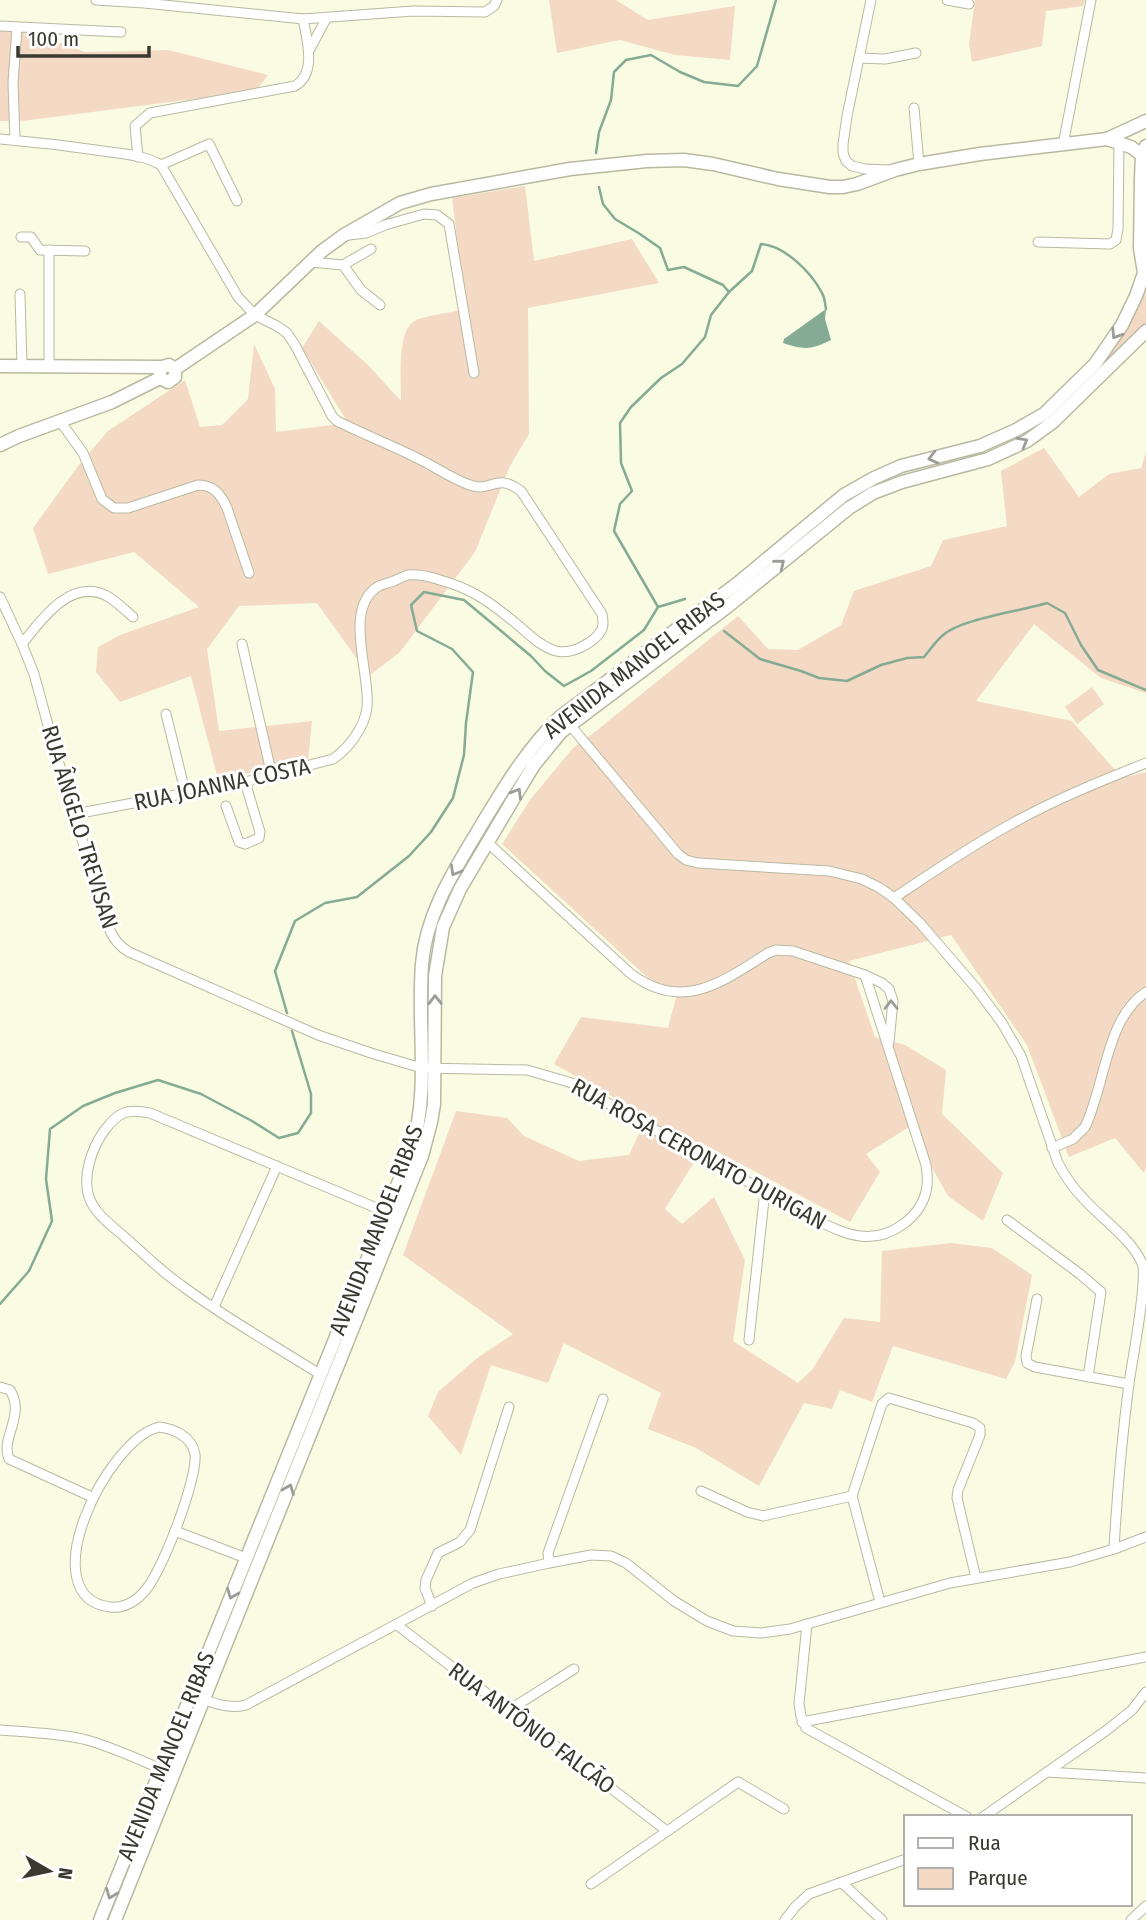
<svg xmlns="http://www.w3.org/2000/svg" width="1146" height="1920" font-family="'Fira Sans Condensed',sans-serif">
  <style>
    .green { fill: #f4d9c4 }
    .water { fill: #86ab94 }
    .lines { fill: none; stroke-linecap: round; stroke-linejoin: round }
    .stream { stroke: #86ab94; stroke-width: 2.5 }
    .minor-casing { stroke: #b9b9a2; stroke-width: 11 }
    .major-casing { stroke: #b9b9a2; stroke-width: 15 }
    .minor { stroke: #fff; stroke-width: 9 }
    .major { stroke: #fff; stroke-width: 12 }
    .oneway { stroke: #9c9c98 }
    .labels { text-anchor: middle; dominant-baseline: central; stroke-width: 6; stroke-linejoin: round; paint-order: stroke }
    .street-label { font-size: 23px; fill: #393930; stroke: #fff }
  </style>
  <rect width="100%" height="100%" fill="#fafbe3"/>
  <g class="green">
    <path d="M549,0H616L648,20L735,6L730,60L675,55L620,40L557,53Z"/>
    <path d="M975,0H1085L1083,6L1046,11L1042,46L972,62L969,44Z"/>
    <path d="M0,21L85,52L168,50L268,75L256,91L22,121H0Z"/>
    <path d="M525,186L534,261L632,239L659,283L528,308L529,434L510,466L475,552L400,652L369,676L317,603L239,606L207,649L219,731L312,721L308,761L218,779L191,676L120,702L96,672L98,647L120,635L199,607L134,552L48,574L33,528L78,466L108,431L185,380L200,427L222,425L248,399L254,344L275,389L276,432L348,423L302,348L319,321L368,365L401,401C401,382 397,333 413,322C420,316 455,312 466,309L452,198Z"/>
    <path d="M1143,282L1146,289V326L1106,362L1105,360Z"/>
    <path d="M1044,448L1079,497L1109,474L1141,468L1146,452V693L1101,678L1034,624L976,701L1072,721L1122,778L1146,772V1167L1144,1173L1115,1138L1069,1157L1027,1045L951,935L849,961L875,1037L905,1045L946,1070L942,1114L1003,1173L983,1221L948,1196L909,1127L866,1154L880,1172L850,1222L705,1145L665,1209L682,1224L714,1197L745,1260L733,1341L798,1383L812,1370L844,1318L880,1322L882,1251L951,1243L992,1248L1032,1275L1015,1362L1006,1379L893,1346L872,1402L840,1390L832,1409L804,1403L759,1486L696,1448L648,1429L661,1393L564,1343L548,1383L491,1365L461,1455L428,1416L438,1392L476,1359L513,1334L403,1255L456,1111L507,1118L524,1136L579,1161L629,1155L647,1116L554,1064L581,1017L668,1028L678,990L663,986L648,978L502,844L530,800L573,748L596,731L738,616L768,649L798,650L841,625L854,591L931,566L943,540L1007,526L1001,471Z"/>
    <path d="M1092,687L1104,704L1077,724L1065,707Z"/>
  </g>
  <path class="water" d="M826,309L825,319L831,340C810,350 805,350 783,343L784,339Z"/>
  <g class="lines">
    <g class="stream">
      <path d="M596,153L599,132L611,100L614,72L626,60L651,55L680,72L704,82L738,86L757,66L776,0"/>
      <path d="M599,187L603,204L615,219L640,234L660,248L668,270L684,267L723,285L729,292L711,315L705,337L682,364L661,378L631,407L620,423L621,463L632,491L620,504L614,531L658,607"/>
      <path d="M729,292L752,271L761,244C785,246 811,272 822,293C825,298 825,304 826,309"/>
      <path d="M724,631L760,659L801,671L819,678L847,681L881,665L907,658L924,657C930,650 935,642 942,636C959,619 1022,611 1047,603L1065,613L1081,645L1098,670L1146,690"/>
      <path d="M287,1013L275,971L295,921L325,903L357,897L409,856L431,832L453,798L464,755L466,723L473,672L452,649L417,631L411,605L424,592L464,600L531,656L545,671L564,686L591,671L644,630L658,607L685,599"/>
      <path d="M0,1304L29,1271L52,1221L46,1179L50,1129L83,1106L115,1093L158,1080L201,1094L252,1121L279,1138L298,1133L311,1113V1094L292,1031"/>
    </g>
    <defs>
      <g id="minor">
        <path d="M96,0L144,3L303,19L413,11L485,12L494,6L497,0"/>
        <path d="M871,0L847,116L843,144V153L846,161L852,166L865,169L890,170"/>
        <path d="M947,0L969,4"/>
        <path d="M0,26L121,32"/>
        <path d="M310,49L326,19"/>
        <path d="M859,58L885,59L916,53"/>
        <path d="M914,108L919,164"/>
        <path d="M0,139C35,142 69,146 103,151C123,154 144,155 161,165L238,297L255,315L277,326L287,333L295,345L332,416L337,421C363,434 391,445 417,458C434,466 452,479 470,485C492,493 495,472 521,491L602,614C603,619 604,624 602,629C595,643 571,655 556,651C539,646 527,632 513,621C487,600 472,589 440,580C431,577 418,574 408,575C404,576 398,579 394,581C389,583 383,584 379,586C342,607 371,675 367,707C365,727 349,748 333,759L245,782L75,814"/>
        <path d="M15,140L13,83L17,28"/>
        <path d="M1063,145L1091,0"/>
        <path d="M138,157L135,126L150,113L295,86C317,73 307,40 303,19"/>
        <path d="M161,165L209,144L237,201"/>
        <path d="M349,235L366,233L385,225L424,214L437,215L449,224L474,373"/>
        <path d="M21,237H31L40,250L85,251"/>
        <path d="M1038,242L1110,244L1116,240L1118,229L1119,143"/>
        <path d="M371,249L343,265L361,290L380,305"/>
        <path d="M49,250V366"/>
        <path d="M311,262L343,265"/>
        <path d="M20,294L22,366"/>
        <path d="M60,421L83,453L102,499L114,508H128L198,485C214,485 221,495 227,508L249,573"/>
        <path d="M0,597L22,644L34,674L54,747L109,928C113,939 119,946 129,952L318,1035L374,1054L422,1068L527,1070L572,1083L814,1219C829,1226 844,1234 860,1236C890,1240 923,1217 927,1186C928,1179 927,1172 926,1165L865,975"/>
        <path d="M22,644C41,620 71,577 107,596C116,601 125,610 133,617"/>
        <path d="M242,644L272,776"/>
        <path d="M166,714L183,783L181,794"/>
        <path d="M570,725L678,854L686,860L698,863L829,871L862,879L880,888L894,898L920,923L976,988L1002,1023L1021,1056L1058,1163C1065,1176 1073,1188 1083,1198C1101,1219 1134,1240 1143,1266C1146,1289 1133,1357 1129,1383C1122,1438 1117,1494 1114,1549"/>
        <path d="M226,806L239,842L245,844L259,838L260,832L245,782"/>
        <path d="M487,842L630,973C682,1013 722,982 768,953L776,950L793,951L865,975L882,983L889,989L893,1001L889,1042"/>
        <path d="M894,898C933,872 972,845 1013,823C1056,799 1101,781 1146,763"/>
        <path d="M1052,1148L1073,1139L1085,1127C1105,1086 1106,1018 1146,992"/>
        <path d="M1007,1220L1080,1274L1101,1292L1088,1377"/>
        <path d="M1037,1299L1026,1356L1027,1363L1035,1367L1129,1384"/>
        <path d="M214,1307L277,1166"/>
        <path d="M749,1340L765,1190"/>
        <path d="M321,1375C274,1345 225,1318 181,1285C162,1272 145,1255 128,1240C114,1227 95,1215 89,1197C82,1176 92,1148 104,1131C118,1112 127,1108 150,1113L386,1212"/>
        <path d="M0,1387L10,1390C26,1416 0,1437 9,1459L92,1497"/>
        <path d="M159,1427C175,1429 192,1437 195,1454C198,1478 161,1576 143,1593C135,1602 122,1609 110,1607C30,1597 106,1440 159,1427Z"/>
        <path d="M701,1491L747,1512L763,1516L852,1496"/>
        <path d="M175,1531L246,1558"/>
        <path d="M549,1563L548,1553L603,1399"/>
        <path d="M880,1602L852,1496L882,1404L889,1398L973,1423L980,1428V1435L958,1490L957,1498L976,1578"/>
        <path d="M432,1606L425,1588L426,1580L438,1553L460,1542L470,1530L509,1407"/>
        <path d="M807,1624L799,1704L801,1716L806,1728L967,1817"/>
        <path d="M397,1625L667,1831"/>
        <path d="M191,1695C207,1701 229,1710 246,1705L473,1583L499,1574L549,1563L591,1555L611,1556L626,1563L674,1601L707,1621L733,1631L761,1633L790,1629L950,1583L1070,1562L1114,1549L1146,1537"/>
        <path d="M509,1710L574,1669"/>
        <path d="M802,1722L1146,1657"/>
        <path d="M0,1730C28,1732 56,1733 83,1739C110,1746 136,1758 161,1769"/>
        <path d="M1047,1772L1146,1778"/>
        <path d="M983,1817L1107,1730L1132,1710L1146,1692"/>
        <path d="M841,1882L882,1920"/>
        <path d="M591,1884L738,1782L784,1809"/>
        <path d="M785,1920L795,1907L809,1894L906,1859"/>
        <path d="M1131,1920L1146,1906"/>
      </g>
      <g id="major">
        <path d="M1107,139L1131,147L1142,155"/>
        <path d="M0,366L162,367L169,365L175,369"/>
        <path d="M175,369L255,315L322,251L344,235L400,203L431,194L570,169L647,161L684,160L713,164L778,179L830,187H843L857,184L895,170L919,164L980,154L1107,139L1146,121"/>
        <path d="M160,371V378L168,382L175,377V369"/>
        <path d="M0,445L19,436L112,402L160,378"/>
        <path d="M100,1920L412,1149C430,1088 417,1027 422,964C426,912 456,868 482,824C505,786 527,749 560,717L738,583L844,495L874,478L901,466L980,446L1016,430L1044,414L1095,364L1122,325L1136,296L1144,273L1140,248L1141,179L1142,155L1146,146"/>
        <path d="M115,1920L422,1156L431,1122L434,1104L435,976L443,927L460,889L517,793L534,765L561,732L727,607L849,508L873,493L902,482L988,459L1027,441L1053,422L1146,331"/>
      </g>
    </defs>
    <use href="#minor" class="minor-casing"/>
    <use href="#major" class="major-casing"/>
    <use href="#minor" class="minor"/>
    <use href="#major" class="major"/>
  </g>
  <defs><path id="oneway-chevron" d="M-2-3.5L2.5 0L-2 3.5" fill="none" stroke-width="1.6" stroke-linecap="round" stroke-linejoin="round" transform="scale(1.75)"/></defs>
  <g class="oneway">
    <use href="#oneway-chevron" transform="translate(1116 334) rotate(123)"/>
    <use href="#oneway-chevron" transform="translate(1023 442) rotate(-30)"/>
    <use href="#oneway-chevron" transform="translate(933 458) rotate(166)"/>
    <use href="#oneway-chevron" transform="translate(780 564) rotate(-39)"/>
    <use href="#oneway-chevron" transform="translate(517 793) rotate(-59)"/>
    <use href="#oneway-chevron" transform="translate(455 871) rotate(120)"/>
    <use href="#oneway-chevron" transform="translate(435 1000) rotate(-91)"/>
    <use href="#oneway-chevron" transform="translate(891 1005) rotate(-90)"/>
    <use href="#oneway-chevron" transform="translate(289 1489) rotate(-68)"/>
    <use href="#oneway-chevron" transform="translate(232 1594) rotate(112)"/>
    <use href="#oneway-chevron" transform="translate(111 1894) rotate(112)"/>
  </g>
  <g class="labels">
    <g class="street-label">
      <text transform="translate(634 665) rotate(-38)">AVENIDA MANOEL RIBAS</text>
      <text transform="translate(222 784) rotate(-12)">RUA JOANNA COSTA</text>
      <text transform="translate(80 827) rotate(73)">RUA ÂNGELO TREVISAN</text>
      <text transform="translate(699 1154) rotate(29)">RUA ROSA CERONATO DURIGAN</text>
      <text transform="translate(376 1230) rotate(-69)">AVENIDA MANOEL RIBAS</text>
      <text transform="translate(532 1728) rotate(37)">RUA ANTÔNIO FALCÃO</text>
      <text transform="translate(166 1756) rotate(-68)">AVENIDA MANOEL RIBAS</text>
    </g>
  </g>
  <rect x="904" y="1815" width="228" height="91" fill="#ffffff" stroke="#b0b0ac" stroke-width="2"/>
  <rect x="918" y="1838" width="35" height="10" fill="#ffffff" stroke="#b0b0ac" stroke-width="2"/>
  <text x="968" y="1850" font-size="21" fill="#393930">Rua</text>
  <rect x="918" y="1868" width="35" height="21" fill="#f4d9c4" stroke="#b0b0ac" stroke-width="2"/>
  <text x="968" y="1885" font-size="21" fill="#393930">Parque</text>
  <g transform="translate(49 1871) rotate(99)" stroke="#ffffff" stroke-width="5" paint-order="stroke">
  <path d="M0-5L12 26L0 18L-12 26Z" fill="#393930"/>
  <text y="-10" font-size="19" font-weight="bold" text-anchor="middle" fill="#393930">N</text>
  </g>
  <path d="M18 46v10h131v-10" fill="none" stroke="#393930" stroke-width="3.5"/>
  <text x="28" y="46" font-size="21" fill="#393930" stroke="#ffffff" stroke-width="5" paint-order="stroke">100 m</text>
</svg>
